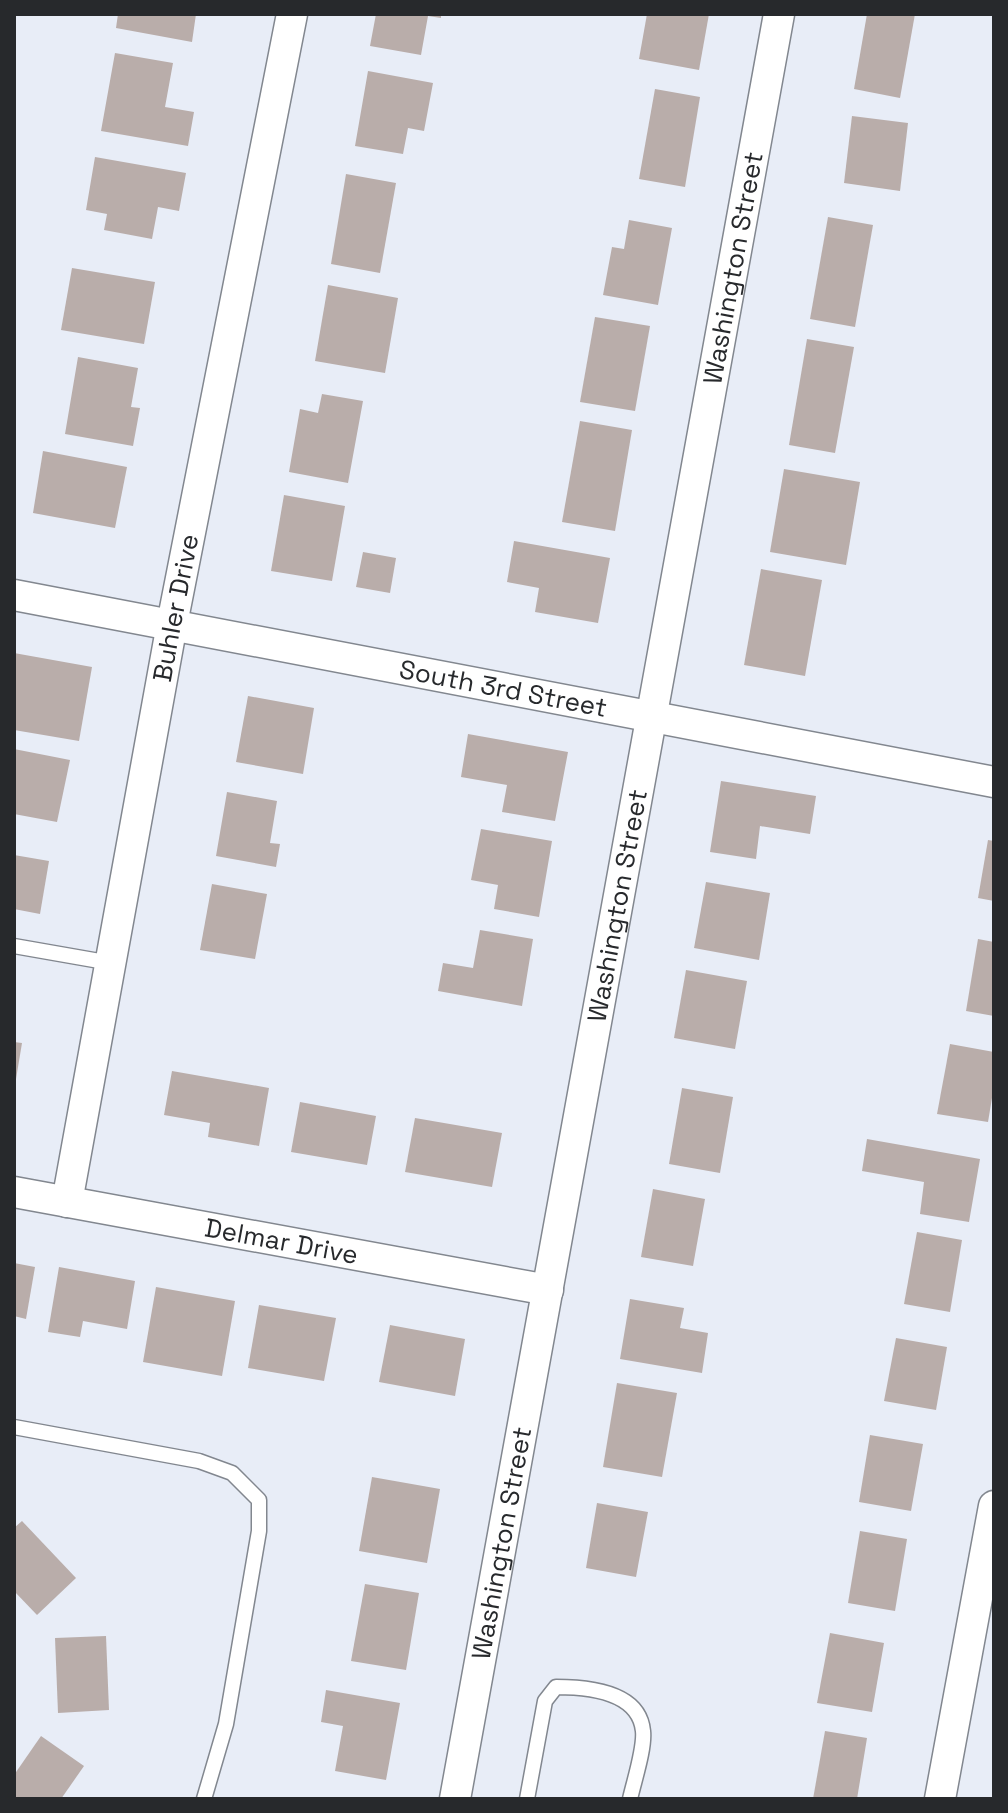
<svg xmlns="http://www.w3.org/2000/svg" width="1008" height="1813" font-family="'Space Grotesk',sans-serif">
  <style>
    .building { fill: #b9adaa }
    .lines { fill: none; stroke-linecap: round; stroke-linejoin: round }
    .lane-casing { stroke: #82878f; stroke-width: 17 }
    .street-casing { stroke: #82878f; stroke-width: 33 }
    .lane { stroke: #fff; stroke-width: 14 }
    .street { stroke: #fff; stroke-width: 30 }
    .labels { text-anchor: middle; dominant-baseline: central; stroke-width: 6; stroke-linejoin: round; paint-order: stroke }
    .street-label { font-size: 26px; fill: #27292c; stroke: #e8edf7 }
  </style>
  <rect width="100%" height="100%" fill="#e8edf7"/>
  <g class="building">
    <path d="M118,14H196L192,42L116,28Z"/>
    <path d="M376,14H441V18L428,16L421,55L370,46Z"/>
    <path d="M647,14H709L699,70L639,59Z"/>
    <path d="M867,14H915L900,98L854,89Z"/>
    <path d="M115,53L173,63L165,107L194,112L188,146L101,131Z"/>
    <path d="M368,71L433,83L424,131L408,128L403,154L355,146Z"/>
    <path d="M655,89L700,97L685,187L639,179Z"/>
    <path d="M852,116L908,123L900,191L844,183Z"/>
    <path d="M95,157L186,173L179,211L158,207L152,239L104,230L107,214L86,210Z"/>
    <path d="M346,174L396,183L380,273L331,264Z"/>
    <path d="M828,217L873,225L855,327L810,319Z"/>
    <path d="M629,220L672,228L658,305L603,295L612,247L624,249Z"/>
    <path d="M72,268L155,282L144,344L61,330Z"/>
    <path d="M328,285L398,298L385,373L315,361Z"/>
    <path d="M595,317L650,326L635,411L580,402Z"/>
    <path d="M807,339L854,347L835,453L789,445Z"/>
    <path d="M78,357L138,368L131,407L140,408L133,446L65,434Z"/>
    <path d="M322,394L363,401L348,483L289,472L300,409L318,413Z"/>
    <path d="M580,421L632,430L615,531L562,522Z"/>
    <path d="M43,451L127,467L115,528L33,513Z"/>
    <path d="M784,469L860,482L846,565L770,552Z"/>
    <path d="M284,495L345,506L332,581L271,571Z"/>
    <path d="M514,541L610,558L598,623L535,612L539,588L507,582Z"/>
    <path d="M363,552L396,558L390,593L356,587Z"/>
    <path d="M761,569L822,580L805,676L744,665Z"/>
    <path d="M14,653L92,667L79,741L14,730Z"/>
    <path d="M248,696L314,708L303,774L236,762Z"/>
    <path d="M468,734L568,752L555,821L502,812L507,785L461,777Z"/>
    <path d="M14,749L70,760L57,822L14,814Z"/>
    <path d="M721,781L816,796L810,834L760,826L756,859L710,852Z"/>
    <path d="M227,792L277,801L270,843L280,844L276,867L216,856Z"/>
    <path d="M481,829L552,841L539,917L494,909L498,885L471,880Z"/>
    <path d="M988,840L994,841V901L978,898Z"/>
    <path d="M14,855L49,861L40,914L14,909Z"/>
    <path d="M706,882L770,893L759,960L694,948Z"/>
    <path d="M212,884L267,894L255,959L200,950Z"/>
    <path d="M480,930L533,939L522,1006L438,991L443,963L473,968Z"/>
    <path d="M978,939L994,942V1016L966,1011Z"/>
    <path d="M686,970L747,981L735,1049L674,1038Z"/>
    <path d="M14,1042L22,1043L16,1079H14Z"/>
    <path d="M950,1044L994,1052V1086L988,1122L937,1114Z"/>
    <path d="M172,1071L269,1088L259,1146L208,1137L210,1123L164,1115Z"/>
    <path d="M682,1088L733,1097L720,1173L669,1164Z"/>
    <path d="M300,1102L376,1116L367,1165L291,1152Z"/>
    <path d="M415,1118L502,1133L492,1187L405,1172Z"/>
    <path d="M867,1139L980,1159L969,1222L920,1214L924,1182L862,1171Z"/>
    <path d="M653,1189L705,1199L693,1266L641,1257Z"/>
    <path d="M917,1232L962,1240L950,1312L904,1304Z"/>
    <path d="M14,1263L35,1267L26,1319L14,1316Z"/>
    <path d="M59,1267L135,1281L127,1329L83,1321L80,1337L48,1332Z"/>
    <path d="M156,1287L235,1301L222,1376L143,1362Z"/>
    <path d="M630,1299L684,1308L680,1328L708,1333L702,1373L620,1359Z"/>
    <path d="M259,1305L336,1318L324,1381L248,1368Z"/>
    <path d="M390,1325L465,1339L455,1396L379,1382Z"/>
    <path d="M896,1338L947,1347L936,1410L884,1401Z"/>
    <path d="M617,1383L677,1393L662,1477L603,1467Z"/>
    <path d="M870,1435L923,1444L911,1511L859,1502Z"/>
    <path d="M372,1477L440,1489L427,1563L359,1551Z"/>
    <path d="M597,1503L648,1512L636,1577L586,1568Z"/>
    <path d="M22,1521L76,1578L37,1615L14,1591V1528Z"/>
    <path d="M860,1531L907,1539L895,1611L848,1603Z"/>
    <path d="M365,1584L419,1593L406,1670L351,1661Z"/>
    <path d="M830,1633L884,1643L872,1712L817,1703Z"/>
    <path d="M106,1636L109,1710L58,1713L55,1638Z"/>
    <path d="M326,1690L400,1703L386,1780L335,1771L343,1726L321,1722Z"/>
    <path d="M825,1731L867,1738L857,1799H813Z"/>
    <path d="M41,1736L84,1766L61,1799H14V1775Z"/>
  </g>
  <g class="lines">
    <defs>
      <g id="lane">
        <path d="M14,946L111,963"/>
        <path d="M14,1427L199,1461L232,1473L259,1500V1531L226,1724L204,1799"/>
        <path d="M527,1799L545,1701L556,1687C587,1687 639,1691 643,1731C645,1748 634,1781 630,1799"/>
      </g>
      <g id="street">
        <path id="s1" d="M14,595L994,782"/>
        <path id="s2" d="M14,1192L548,1290"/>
        <path id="s3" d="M67,1202L172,624L292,14"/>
        <path id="s4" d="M455,1799L779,14"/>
        <path d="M940,1799L994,1506"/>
      </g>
    </defs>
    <use href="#lane" class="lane-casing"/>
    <use href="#street" class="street-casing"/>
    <use href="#lane" class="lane"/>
    <use href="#street" class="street"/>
  </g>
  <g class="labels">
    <g class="street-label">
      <text stroke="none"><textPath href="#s4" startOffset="1556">Washington Street</textPath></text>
      <text stroke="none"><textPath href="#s3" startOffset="604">Buhler Drive</textPath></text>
      <text stroke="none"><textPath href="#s1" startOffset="498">South 3rd Street</textPath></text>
      <text stroke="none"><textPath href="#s4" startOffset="908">Washington Street</textPath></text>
      <text stroke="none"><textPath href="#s2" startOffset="272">Delmar Drive</textPath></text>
      <text stroke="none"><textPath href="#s4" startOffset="260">Washington Street</textPath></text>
    </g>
  </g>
  <rect width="1008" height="1813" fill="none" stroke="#27292c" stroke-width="32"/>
</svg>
